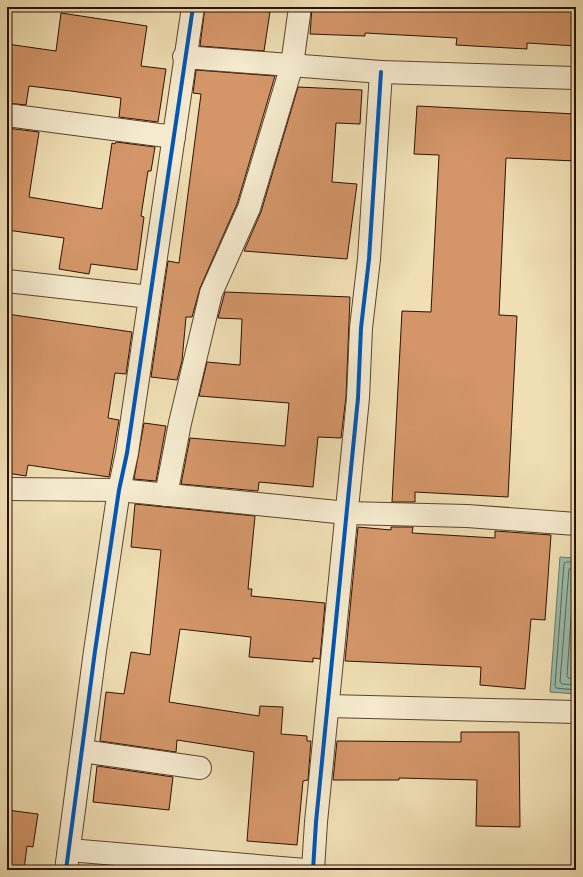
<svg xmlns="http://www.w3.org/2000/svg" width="583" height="877" font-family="'Gentium Book Plus',serif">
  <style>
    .water { fill: #9abdad; stroke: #6e7869 }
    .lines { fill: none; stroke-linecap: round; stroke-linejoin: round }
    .shore { stroke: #626758; stroke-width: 1 }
    .building { fill: #d49669; stroke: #2b1104 }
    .minor-casing { stroke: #5c4430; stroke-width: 24 }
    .minor { stroke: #f5eace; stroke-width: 22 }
    .cycleway-casing { stroke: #f5eace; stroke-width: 6 }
    .cycleway { stroke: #0057b8; stroke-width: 4 }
  </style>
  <rect width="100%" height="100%" fill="#f0dfb4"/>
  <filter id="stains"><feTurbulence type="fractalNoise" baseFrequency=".005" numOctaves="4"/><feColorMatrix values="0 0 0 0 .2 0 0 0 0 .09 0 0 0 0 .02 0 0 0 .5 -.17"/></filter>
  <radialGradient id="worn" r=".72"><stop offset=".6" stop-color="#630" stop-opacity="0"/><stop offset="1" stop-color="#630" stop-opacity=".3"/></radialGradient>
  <path class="water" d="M560,557L576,558V694L550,692Z"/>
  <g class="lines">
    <g class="shore">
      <path d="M576,562H566L564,563L555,686L556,688L576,690"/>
      <path d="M576,567L569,569L560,682L562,684L576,685"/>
      <path d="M576,573L574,575L567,676L568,678L576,679"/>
    </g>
  </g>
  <g class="building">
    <path d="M205,7H239L270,12L264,51L200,46Z"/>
    <path d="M312,7H576V46L527,43V49L456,45L457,38L365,33V36L310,34Z"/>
    <path d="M61,13L147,26L141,66L166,69L158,122L119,117L121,98L71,91L29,86L26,105L7,103V44L56,51Z"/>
    <path d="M196,70L275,76L237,204L200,288L192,317H186L182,361L177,380L151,377L168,261L179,263L201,94L193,93Z"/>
    <path d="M298,87L362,90L360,124L336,123L332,182L357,184L347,259L244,251L261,212Z"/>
    <path d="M417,106L576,114V161L506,158L499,315L517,316L508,497L415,492V502H392L402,311L431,312L439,155L414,154Z"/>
    <path d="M7,128L39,132L29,197L102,209L112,143L115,144L116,142L155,147L151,171H148L141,216L144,217L137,270L91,264L89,274L59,269L64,238L7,230Z"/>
    <path d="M225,292L350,297L346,397L341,438L318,437L313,487L259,482L258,491L181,484L190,438L285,446L289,403L199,396L207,362L240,365L242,319L218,318Z"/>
    <path d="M7,314L132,332L126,374L115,373L108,418L119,420L109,477L28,465L26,476L7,473Z"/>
    <path d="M144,423L166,426L156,481L134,479Z"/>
    <path d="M135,504L255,516L248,589H252L251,596L325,603L320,659L313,658V662L249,657L251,637L180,629L169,702L259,716L260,706L283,707L281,734L307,736V741H311L308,780L303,781L297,845L247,841L254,752L177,740L176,752L100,741L106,692L124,694L131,652L150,655L161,550L131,547Z"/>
    <path d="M358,527L391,530V527H413L412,533L495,538V531L551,535L545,620L531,619L525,689L480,685L481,667L345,661Z"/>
    <path d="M461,732H519L520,827L476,826L477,780L399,778V780H333L337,741L461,742Z"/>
    <path d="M97,766L173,777L169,810L93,802Z"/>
    <path d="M7,810L38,814L33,847L27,846L24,870H7Z"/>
  </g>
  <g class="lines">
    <defs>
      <g id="minor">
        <path d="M184,57L381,72L576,78"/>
        <path d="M7,115L174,137"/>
        <path d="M7,281L150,297"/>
        <path d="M7,489L119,490L347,513L467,516L576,524"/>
        <path d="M166,495L180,423L211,293L249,208L292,65L300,7"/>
        <path d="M328,706L576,712"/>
        <path d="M82,751L200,768"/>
        <path d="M69,850L305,870"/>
        <path d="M66,870L95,651L119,490L127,453L193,7"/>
        <path d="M313,870L316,822L358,398L361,328L369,259L381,72"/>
      </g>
    </defs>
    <use href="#minor" class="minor-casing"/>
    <use href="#minor" class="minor"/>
    <defs>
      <g id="cycleway">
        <path d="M66,870L95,651L119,490L127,453L193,7"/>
        <path d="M313,870L316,822L358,398L361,328L369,259L381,72"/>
      </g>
    </defs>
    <use href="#cycleway" class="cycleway-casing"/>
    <use href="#cycleway" class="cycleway"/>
  </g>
  <rect width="583" height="877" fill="none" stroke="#f0dfb4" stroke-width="24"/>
  <rect x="8" y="8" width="567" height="861" fill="none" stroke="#2b1104" stroke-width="2"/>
  <rect x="12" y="12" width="559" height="853" fill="none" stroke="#2b1104"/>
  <rect width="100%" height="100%" filter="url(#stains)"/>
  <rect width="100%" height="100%" fill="url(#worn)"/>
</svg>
